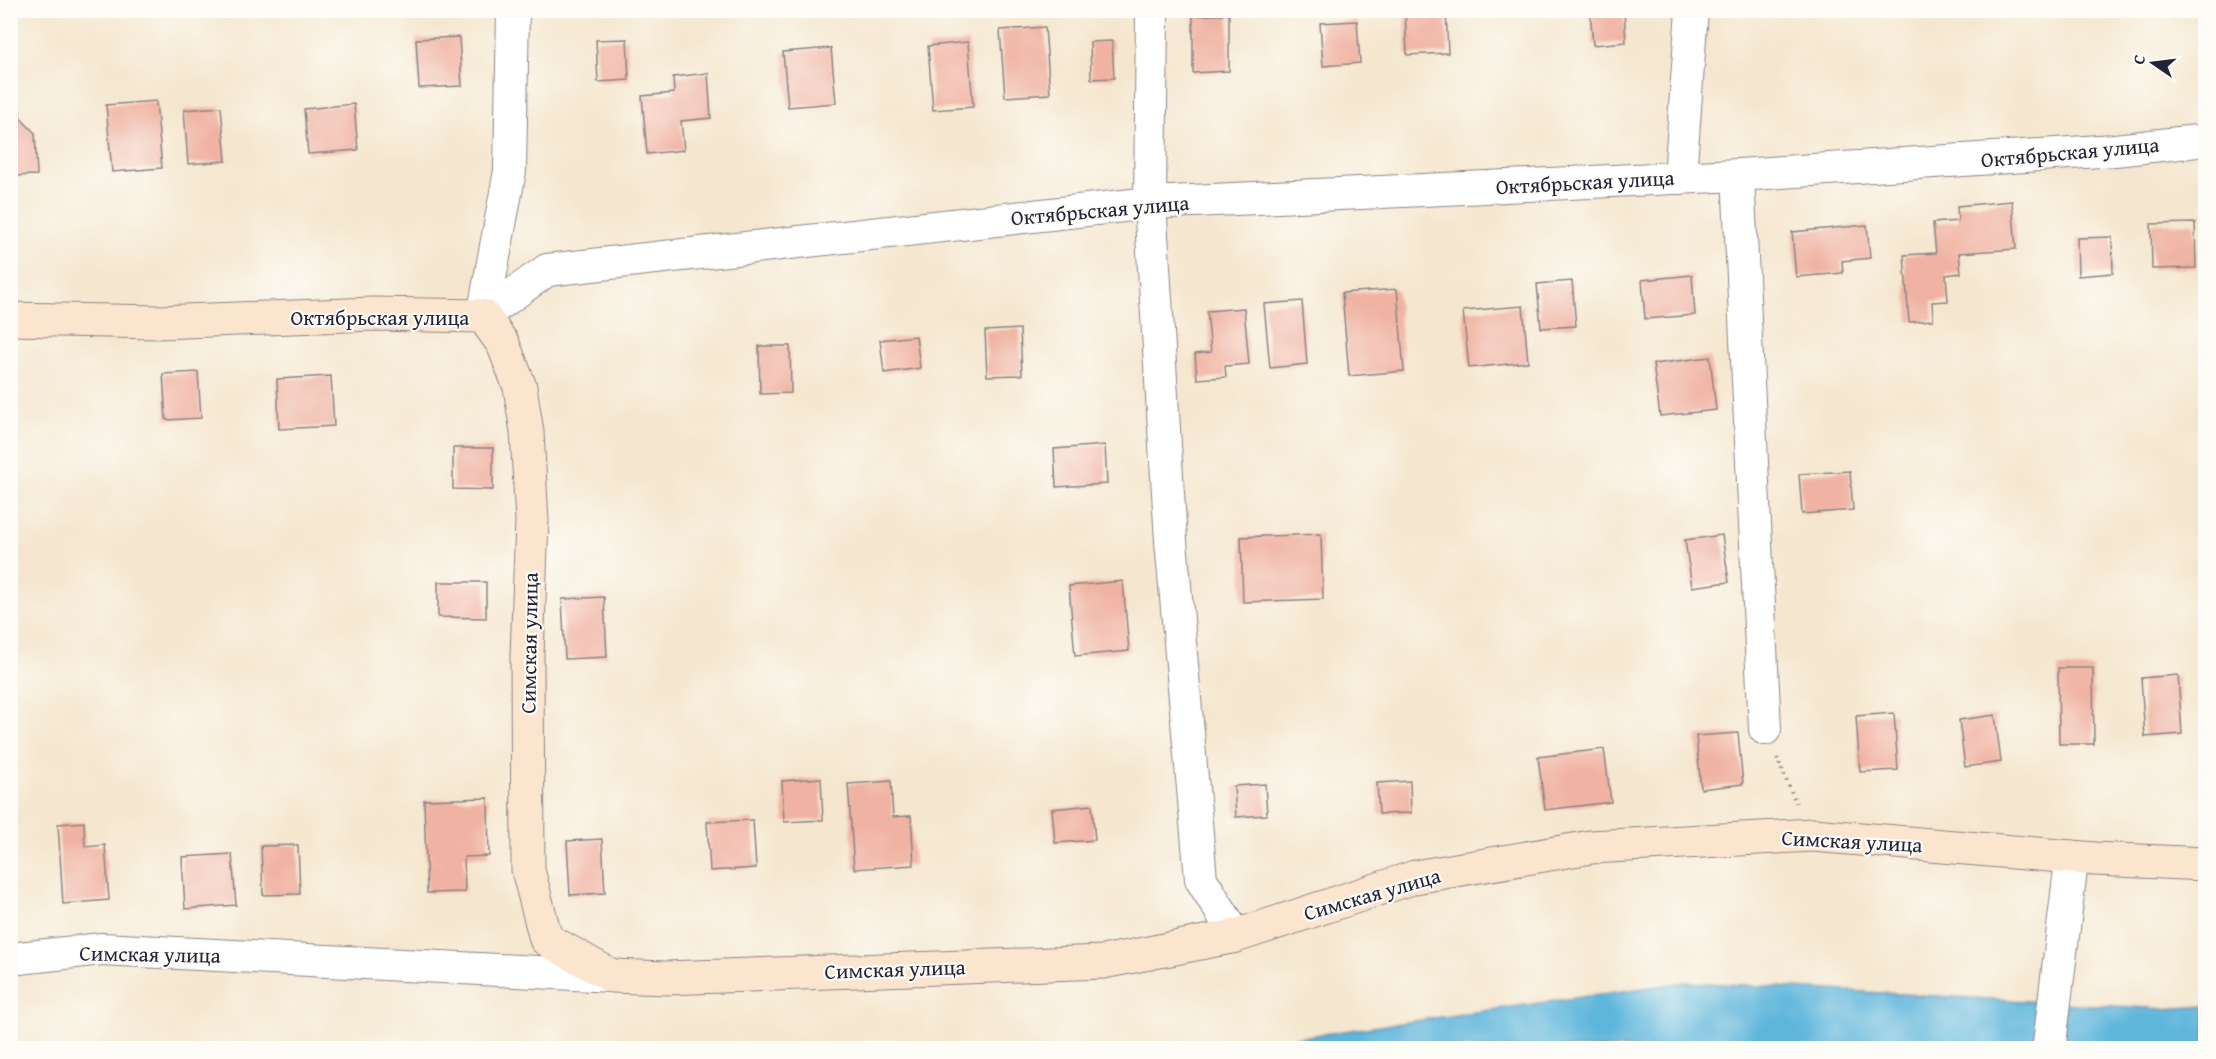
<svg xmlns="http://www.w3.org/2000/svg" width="2216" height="1059" font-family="'Gentium Book Plus',serif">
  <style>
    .water { fill: #5fb6dc; stroke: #406c8c; stroke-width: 1.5 }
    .building { fill: #f0b3a3 }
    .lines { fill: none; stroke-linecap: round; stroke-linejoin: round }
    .minor-casing { stroke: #8c8485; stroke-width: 34 }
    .tertiary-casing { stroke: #8c8485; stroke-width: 35 }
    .secondary-casing { stroke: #8c8485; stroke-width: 35 }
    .path { stroke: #8c8485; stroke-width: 4; stroke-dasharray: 1.5 4.5; stroke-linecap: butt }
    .minor { stroke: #fff; stroke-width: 32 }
    .tertiary { stroke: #fff; stroke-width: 33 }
    .secondary { stroke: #fce5cf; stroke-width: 33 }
    .labels { text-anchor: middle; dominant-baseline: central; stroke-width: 4.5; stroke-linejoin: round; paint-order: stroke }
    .street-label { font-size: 21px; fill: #22223b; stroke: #fdfcf7 }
  </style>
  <rect width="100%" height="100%" fill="#fdfcf7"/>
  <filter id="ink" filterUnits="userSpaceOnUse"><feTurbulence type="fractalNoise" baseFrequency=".0167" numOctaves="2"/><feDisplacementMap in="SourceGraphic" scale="12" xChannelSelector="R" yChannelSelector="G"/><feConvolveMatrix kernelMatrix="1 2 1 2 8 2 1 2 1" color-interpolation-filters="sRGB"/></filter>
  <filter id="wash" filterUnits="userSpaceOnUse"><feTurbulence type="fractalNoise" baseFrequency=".008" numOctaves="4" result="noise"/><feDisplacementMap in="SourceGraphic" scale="24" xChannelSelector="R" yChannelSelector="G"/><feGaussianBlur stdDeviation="1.35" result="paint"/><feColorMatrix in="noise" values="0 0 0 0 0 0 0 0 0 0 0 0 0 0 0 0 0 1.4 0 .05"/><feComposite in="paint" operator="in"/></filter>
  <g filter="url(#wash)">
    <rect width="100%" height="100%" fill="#f5e7cf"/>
    <path class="water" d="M1686,982L2164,1009L2206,1006L2205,1048H1184L1275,1041Z"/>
    <g id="blocks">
      <g class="building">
        <path d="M1405,10H1446L1448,53L1407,55Z"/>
        <path d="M1590,10H1624L1626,42L1593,45Z"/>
        <path d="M1229,14V71L1193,73V16Z"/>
        <path d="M1357,21L1360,63L1323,66L1320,23Z"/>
        <path d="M1045,27L1050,94L1005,97L1000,30Z"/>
        <path d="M459,37L462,86L419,88L416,39Z"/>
        <path d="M627,39L629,80L598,82L596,40Z"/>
        <path d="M1112,41L1114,78L1091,79L1090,42Z"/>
        <path d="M968,42L973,107L933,110L928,46Z"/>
        <path d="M831,48L836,103L788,107L783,52Z"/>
        <path d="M708,73L711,118L681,121L684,150L647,154L642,96L674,93L673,77Z"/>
        <path d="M156,101L162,168L112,172L106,105Z"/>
        <path d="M354,104L358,150L308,154L304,109Z"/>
        <path d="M19,105L20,118L35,133L37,175L10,176V106Z"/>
        <path d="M221,107L226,161L188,164L184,110Z"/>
        <path d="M2012,201L2016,249L1959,253L1961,273L1946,275L1948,301L1932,302L1933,320L1909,322L1904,255L1936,253L1933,223L1958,221L1957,206Z"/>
        <path d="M2195,223L2196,268L2152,269L2151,224Z"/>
        <path d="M1867,225L1870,258L1842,261L1843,273L1796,277L1792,232Z"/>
        <path d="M2112,237L2113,273L2078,276L2077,238Z"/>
        <path d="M1692,275L1695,315L1645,319L1642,280Z"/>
        <path d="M1572,281L1576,326L1541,328L1537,284Z"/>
        <path d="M1397,289L1404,371L1349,376L1342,293Z"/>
        <path d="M1302,301L1307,364L1270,368L1264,304Z"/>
        <path d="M1523,306L1528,362L1469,368L1463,311Z"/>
        <path d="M1244,308L1249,364L1225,366L1226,377L1197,379L1195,354L1211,352L1207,311Z"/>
        <path d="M1020,329L1022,375L987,376L985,331Z"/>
        <path d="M916,336L920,368L884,373L880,340Z"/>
        <path d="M759,346H790L791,393L760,394Z"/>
        <path d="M1710,357L1716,410L1660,416L1653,364Z"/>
        <path d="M198,372L201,418L166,420L163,374Z"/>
        <path d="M331,376L334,426L279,429L277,379Z"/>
        <path d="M1105,445L1107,484L1056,487L1054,449Z"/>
        <path d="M453,448H493V490L453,489Z"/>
        <path d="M1850,471L1853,510L1802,514L1799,474Z"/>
        <path d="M1321,534L1323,599L1243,602L1241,537Z"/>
        <path d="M1722,535L1729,582L1692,587L1685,540Z"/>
        <path d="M1123,581L1129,651L1075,656L1069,586Z"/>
        <path d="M438,582H486V618L438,617Z"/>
        <path d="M604,597L607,657L565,659L562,599Z"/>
        <path d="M2058,668H2093L2094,744H2059Z"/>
        <path d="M2178,675L2182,734L2145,737L2141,678Z"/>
        <path d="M1894,713L1898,770L1860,772L1856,716Z"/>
        <path d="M1995,715L2001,762L1965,767L1959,720Z"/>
        <path d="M1738,733L1743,784L1701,789L1696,736Z"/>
        <path d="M1604,749L1611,802L1545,810L1538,757Z"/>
        <path d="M821,778L823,820L784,822L782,781Z"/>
        <path d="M891,781L893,817L911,816L914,865L854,869L848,784Z"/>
        <path d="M1410,781L1411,813L1379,814L1377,783Z"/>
        <path d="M1265,784L1267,815L1236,817L1234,786Z"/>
        <path d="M488,798L489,856L464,857L465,892L427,893L424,800Z"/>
        <path d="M1092,805L1095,840L1055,843L1052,809Z"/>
        <path d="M753,820L756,868L710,871L707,822Z"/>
        <path d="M84,822L85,847L105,845L109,900L63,904L58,824Z"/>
        <path d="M602,839L605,893L570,895L567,841Z"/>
        <path d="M298,845L300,894L263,895L261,846Z"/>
        <path d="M232,854L236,905L185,909L182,857Z"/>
      </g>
    </g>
  </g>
  <g filter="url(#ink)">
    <use href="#blocks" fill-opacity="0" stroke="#8c8485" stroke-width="1.5"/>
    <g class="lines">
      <defs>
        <g id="minor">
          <path d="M1152,10L1150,203L1171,541L1201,879L1236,936"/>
          <path d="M1738,175L1765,729"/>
          <path d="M1680,178L1692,10"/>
          <path d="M483,316L547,270L1150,203L1738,175L2115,150L2206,140"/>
          <path d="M483,316L510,171L513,10"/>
          <path d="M10,959L102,949L612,976"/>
        </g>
        <path id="tertiary" d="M2049,1048L2072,857"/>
        <path id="secondary" d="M10,319L159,322L373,314L483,316L503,344L520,387L527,432L532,521L527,655L528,870L546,939L612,976L666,978L1103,962L1236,936L1415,877L1591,847L1813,835L2095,859L2206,864"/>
      </defs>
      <use href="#minor" class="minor-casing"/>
      <use href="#tertiary" class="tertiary-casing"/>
      <use href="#secondary" class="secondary-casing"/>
      <path class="path" d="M1777,758L1796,803"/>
      <use href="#minor" class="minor"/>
      <use href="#tertiary" class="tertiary"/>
      <use href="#secondary" class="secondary"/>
    </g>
  </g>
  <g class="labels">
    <g class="street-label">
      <text transform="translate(2070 152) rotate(-5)">Октябрьская улица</text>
      <text transform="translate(1585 182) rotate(-3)">Октябрьская улица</text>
      <text transform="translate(1100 210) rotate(-5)">Октябрьская улица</text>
      <text x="380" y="317">Октябрьская улица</text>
      <text transform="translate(529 643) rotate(-89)">Симская улица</text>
      <text transform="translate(1852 841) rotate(3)">Симская улица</text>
      <text transform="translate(1372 894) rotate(-16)">Симская улица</text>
      <text transform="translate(150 954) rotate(1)">Симская улица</text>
      <text transform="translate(895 969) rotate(-2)">Симская улица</text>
    </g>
  </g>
  <rect width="2216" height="1059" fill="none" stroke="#fdfcf7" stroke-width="36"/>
  <g transform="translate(2153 63) rotate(284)" stroke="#fdfcf7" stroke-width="4.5" paint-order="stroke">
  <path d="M0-4.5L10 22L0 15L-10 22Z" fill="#22223b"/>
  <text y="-9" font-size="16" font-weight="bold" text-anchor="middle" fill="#22223b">С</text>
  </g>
</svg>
